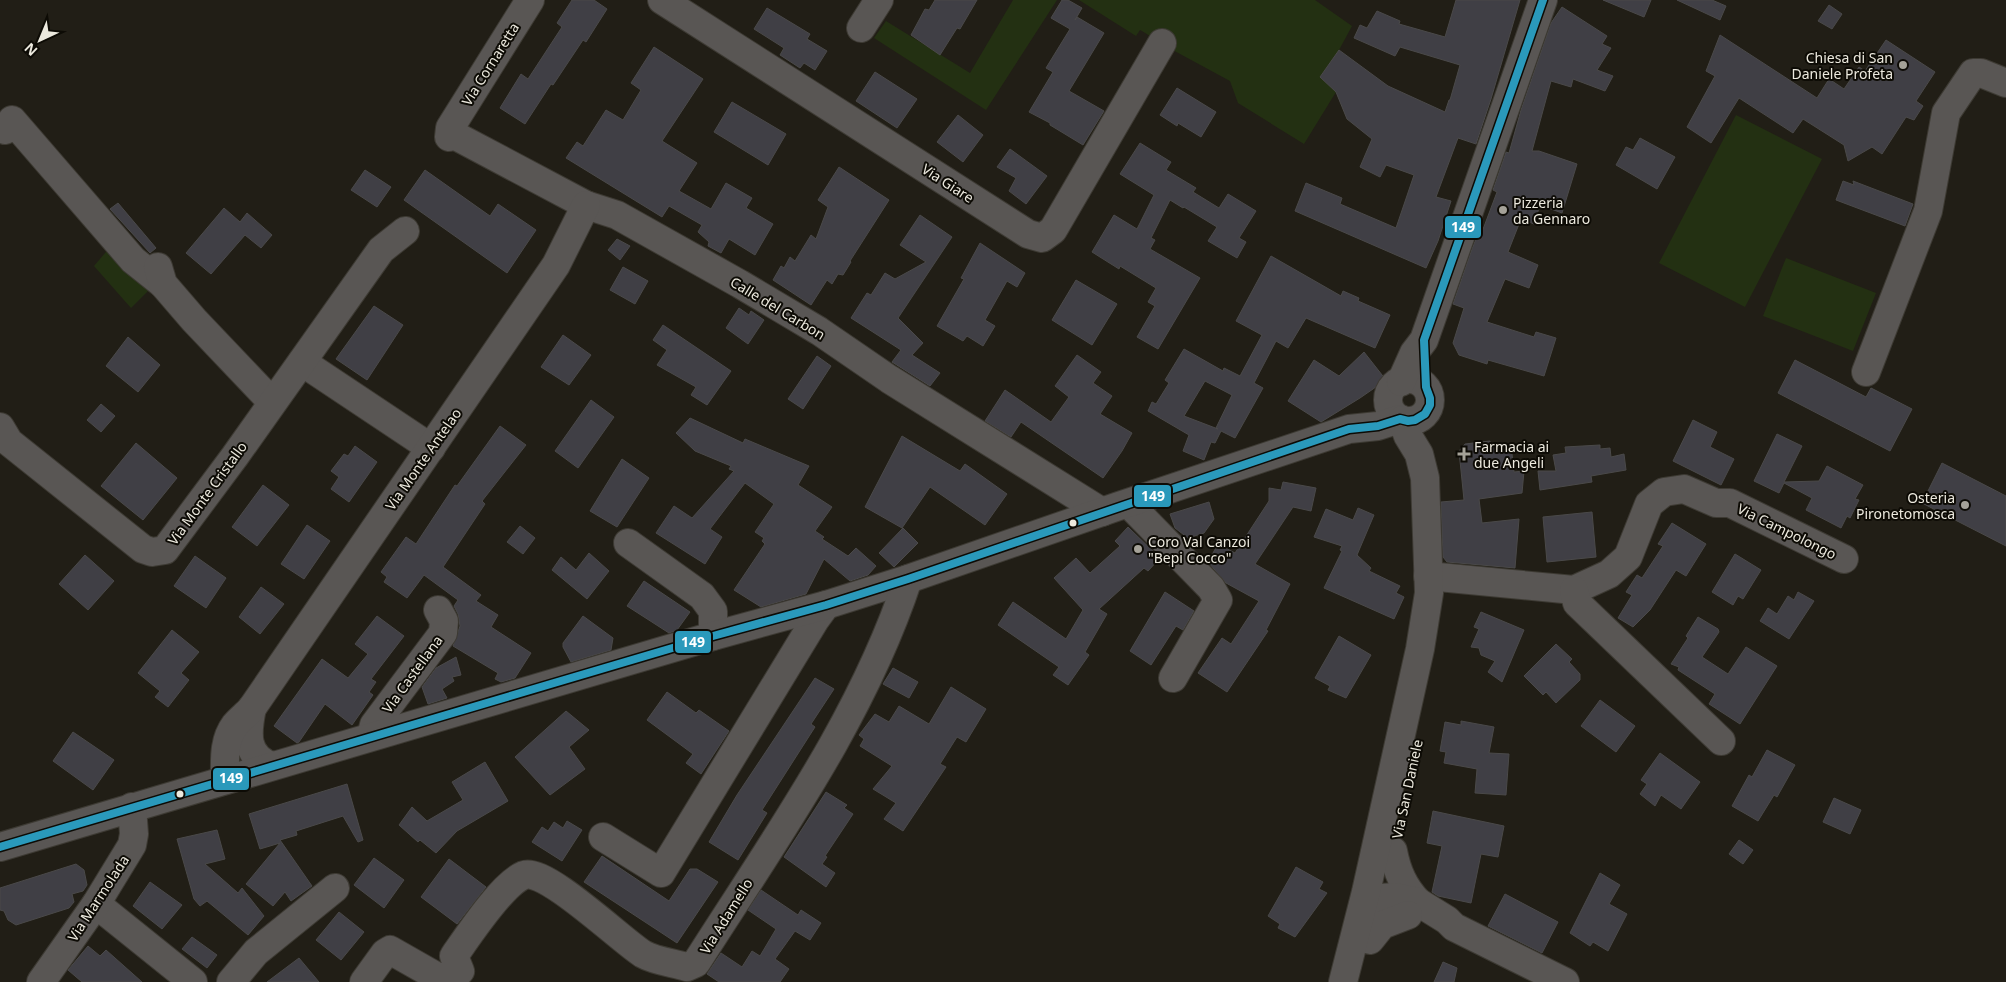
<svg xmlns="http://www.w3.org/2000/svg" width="2006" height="982" font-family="'Noto Sans',sans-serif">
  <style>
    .green { fill: #233012 }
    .building { fill: #403f45; stroke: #4a4949; fill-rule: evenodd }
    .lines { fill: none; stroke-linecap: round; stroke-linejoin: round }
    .minor-casing { stroke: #3d3a33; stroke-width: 30 }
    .minor { stroke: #595654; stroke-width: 28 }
    .bus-1-casing { stroke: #0d0b05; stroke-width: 11 }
    .bus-1 { stroke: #2a99bb; stroke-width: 8 }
    .poi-dot { fill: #a5a298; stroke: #0d0b05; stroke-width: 2 }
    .bus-dot { fill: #ece9de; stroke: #0d0b05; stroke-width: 2 }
    .labels { text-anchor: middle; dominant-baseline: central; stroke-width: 4; stroke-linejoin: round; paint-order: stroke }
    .poi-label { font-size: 14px; fill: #ece9de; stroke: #0d0b05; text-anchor: start }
    .street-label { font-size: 14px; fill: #ece9de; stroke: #0d0b05 }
    .line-badge { stroke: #0d0b05; stroke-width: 2 }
    .badge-label { font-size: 14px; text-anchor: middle; font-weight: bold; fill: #fff }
  </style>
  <rect width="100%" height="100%" fill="#211e16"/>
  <g class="green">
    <path d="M1013,0H1057L986,110L874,38L886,21L970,73Z"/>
    <path d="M1079,0H1315L1352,26L1339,50L1320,77L1336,92L1304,144L1238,103L1230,81L1169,48L1142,31L1140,30L1136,36Z"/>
    <path d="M1736,115L1822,159L1745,307L1659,263Z"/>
    <path d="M111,246L149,290L131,308L94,266Z"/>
    <path d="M1786,258L1876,293L1853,351L1763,316Z"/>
  </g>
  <g class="building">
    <path d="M572,0H594L607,9L586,42L583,40L553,85L551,84L525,124L500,108L521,74L528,79L562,27L557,23Z"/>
    <path d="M935,0H977L960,29L957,28L940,55L911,35L925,9L929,10Z"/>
    <path d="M1062,0H1068L1082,8L1075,20L1077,17L1104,33L1069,91L1104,111L1083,145L1050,125V123L1029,112L1053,72L1046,68L1070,29L1051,18Z"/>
    <path d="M1456,0H1520L1491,99L1476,144L1458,138L1436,197L1451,201L1438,241L1426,268L1295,211L1306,183L1342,198L1340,204L1396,228L1414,175L1386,165L1380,177L1360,167L1372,139L1347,119L1336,92L1320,77L1339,50L1388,86L1445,112L1449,100H1450L1460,65L1400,47L1395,56L1354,38L1360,25L1367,28L1377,11L1400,21L1399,24L1445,37Z"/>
    <path d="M1603,0H1651L1644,17Z"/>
    <path d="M1677,0H1712L1726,6L1720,20Z"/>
    <path d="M1829,5L1842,14L1832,29L1818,21Z"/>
    <path d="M1562,7L1607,36L1602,44L1611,48L1597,70L1613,76L1605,91L1573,79L1571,87L1551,81L1532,151H1539L1577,164L1562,213L1540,205L1534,224L1521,219L1508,252L1538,265L1529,288L1505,279L1487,322L1534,337L1536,332L1556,338L1544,376L1488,360L1487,364L1459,355L1453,343L1464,308L1453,304L1472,249L1476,239L1479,240L1497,192L1493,190L1506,152L1509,153L1521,110L1551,23Z"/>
    <path d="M767,8L810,34L807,39L827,51L815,70L804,63L800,68L780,55L784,48L754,29Z"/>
    <path d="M1720,35L1817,98L1829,79L1844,89L1859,67L1865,71L1886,40L1935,72L1916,101L1923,106L1914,120L1906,117L1882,154L1872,147L1848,161L1844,145L1803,119L1793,133L1739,98L1711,143L1687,127L1715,76L1706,71Z"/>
    <path d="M654,47L703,79L662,141L697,163L679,191L711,209L726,183L752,198L746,208L773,224L755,255L729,239L721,253L708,246L709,242L698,232L702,225L669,206L662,217L566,158L577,142L583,146L606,110L623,120L641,90L631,83Z"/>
    <path d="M875,72L917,99L897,128L856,101Z"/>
    <path d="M1177,88L1216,112L1201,137L1178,123L1177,126L1160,115Z"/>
    <path d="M732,102L786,134L768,165L714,132Z"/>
    <path d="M958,115L983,135L963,162L937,142Z"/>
    <path d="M1640,138L1675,157L1657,189L1616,165L1626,147L1633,150Z"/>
    <path d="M1140,143L1171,162L1166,170L1196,188L1193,192L1219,208L1228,194L1256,211L1239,238L1246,242L1237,258L1208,241L1217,227L1184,207L1183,208L1170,200L1151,238L1155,240L1150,249L1200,278L1158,349L1137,337L1155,306L1148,302L1156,288L1120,266L1119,269L1092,252L1114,215L1137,229L1154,195L1120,174Z"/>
    <path d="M1010,149L1047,176L1026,204L1009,191L1016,178L997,167Z"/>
    <path d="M839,167L889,200L850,261L851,262L843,275L838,274L832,284L827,280L811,305L773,280L781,266L784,268L790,257L795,261L811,235L816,239L828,207L818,200Z"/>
    <path d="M365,170L391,187L377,207L351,190Z"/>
    <path d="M425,170L490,216L498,204L536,230L507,273L404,200Z"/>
    <path d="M1843,181L1854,185L1853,181L1913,204L1905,226L1836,200Z"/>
    <path d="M118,203L156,248L150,253L110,209Z"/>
    <path d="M224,208L240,222L247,213L272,235L261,248L245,235L211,274L186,253Z"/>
    <path d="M920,215L952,237L898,318L923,343L912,355L940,373L930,386L892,362L901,350L851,318L867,293L871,295L885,273L895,279L926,262L900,245Z"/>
    <path d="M617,239L630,246L620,260L608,250Z"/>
    <path d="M980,243L1025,273L1017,287L1007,281L985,320L995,326L983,346L967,336L963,341L937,326L964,279L961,278Z"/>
    <path d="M1271,256L1341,296L1343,291L1359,298L1358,301L1390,315L1375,348L1306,318L1288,348L1276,341L1254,383L1263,388L1235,438L1221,431L1215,443L1211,442L1204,460L1183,451L1189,435L1148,411L1152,402L1156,404L1169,383L1165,380L1184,349L1223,371L1224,368L1240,376L1262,335L1236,321ZM1205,381L1232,395L1216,428L1218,429L1184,416Z"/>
    <path d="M623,267L648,281L635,304L610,290Z"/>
    <path d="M1076,280L1117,304L1092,345L1052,320Z"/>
    <path d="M374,306L403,325L367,380L336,359Z"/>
    <path d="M739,308L749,315L751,311L764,320L748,344L726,328Z"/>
    <path d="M663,325L731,371L707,405L691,395L696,387L657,365L667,350L653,340Z"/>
    <path d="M563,335L591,355L569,385L541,367Z"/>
    <path d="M128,337L160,365L138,392L106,366Z"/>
    <path d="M1364,352L1386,380L1360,398L1321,422L1288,401L1314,360L1339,376Z"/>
    <path d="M1077,355L1101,372L1093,383L1112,396L1100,414L1132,433L1122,451L1103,478L1021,422L1011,437L985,421L1005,390L1051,422L1069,397L1055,386Z"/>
    <path d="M817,356L831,366L803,409L788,399Z"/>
    <path d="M1795,360L1866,397L1871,388L1912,409L1890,451L1778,393Z"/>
    <path d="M591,400L614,417L578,468L555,451Z"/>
    <path d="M101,404L115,416L101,432L87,420Z"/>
    <path d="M690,418L743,443L745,439L809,466L798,485L832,507L815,531L824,537L822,539L848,556L856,548L876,566L868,575L850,581L824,559L806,594L761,607L734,590L765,544L762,541L764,538L755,532L774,504L745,483L710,529L722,537L705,564L656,533L674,506L692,518L734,471L729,469L731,466L695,451L676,433Z"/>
    <path d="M1693,420L1717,432L1710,447L1734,459L1721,485L1673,461Z"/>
    <path d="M500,426L526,445L482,501L485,504L443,567L481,595L476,601L498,615L491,627L531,653L515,678L501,682L495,679L498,673L453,646L460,626L458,614L454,606L458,600L424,575L407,598L384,582L387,577L381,572L406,537L416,544L455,485L457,486Z"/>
    <path d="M1777,434L1802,446L1784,482L1819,481L1827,466L1863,485L1855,499L1859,500L1850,518L1847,516L1841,528L1806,510L1812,498L1784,483L1779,493L1754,481Z"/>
    <path d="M902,436L960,471L965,464L1007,494L985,525L930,487L902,528L865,507Z"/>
    <path d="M1490,441V447L1511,445L1514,472L1524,471L1522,493L1479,499L1482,523L1519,519L1515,568L1447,562L1443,557L1441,502L1464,500L1459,451L1465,444Z"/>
    <path d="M136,443L177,478L143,520L101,486Z"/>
    <path d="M1600,445V449L1610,448L1611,457L1624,454L1626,470L1591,476L1592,482L1540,490L1538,471H1556L1553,455L1566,453L1565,447Z"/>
    <path d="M355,446L377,462L349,502L331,489L339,477L331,471L344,454L348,456Z"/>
    <path d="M622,459L649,478L617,527L590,511Z"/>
    <path d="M1942,463L2006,496V546L1922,503Z"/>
    <path d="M1283,482L1316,488L1311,511L1293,507L1255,564L1290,584L1266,630L1268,631L1227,692L1198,673L1222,638L1231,644L1259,601L1226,583L1208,562L1218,544L1235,553L1269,501V488L1281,490Z"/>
    <path d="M263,485L289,505L257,546L232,527Z"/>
    <path d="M1209,502L1214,519L1204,533L1188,538L1175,528L1170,514Z"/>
    <path d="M1358,508L1374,515L1357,555L1371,568L1369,571L1400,586L1396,593L1404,597L1394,619L1324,588L1342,551L1340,550L1342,546L1314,537L1326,509L1353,520Z"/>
    <path d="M1592,512L1596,557L1547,562L1543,517Z"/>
    <path d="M1672,523L1706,544L1686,576L1676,570L1650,610L1633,627L1618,618L1632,595L1626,592L1637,575L1642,578L1663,546L1658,544Z"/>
    <path d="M307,525L330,541L304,579L281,564Z"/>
    <path d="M520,526L535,538L523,554L507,542Z"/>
    <path d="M1128,527L1160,558L1148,571L1144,568L1099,609L1107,614L1085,652L1089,655L1068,685L1053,675L1059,667L998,625L1013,602L1066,639L1083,610L1054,578L1076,558L1090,573L1120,546L1115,541Z"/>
    <path d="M903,528L918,543L894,567L879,553Z"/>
    <path d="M589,553L609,571L587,599L552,570L561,557L576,570Z"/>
    <path d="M1735,554L1761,570L1743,599L1738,596L1733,605L1712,592Z"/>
    <path d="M85,555L114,581L88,610L59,584Z"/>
    <path d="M195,556L226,578L206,608L174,586Z"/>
    <path d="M644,581L690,612L677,630L669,633L627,606Z"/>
    <path d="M261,587L284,604L260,634L239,617Z"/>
    <path d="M1165,592L1194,611L1183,630L1176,626L1151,665L1130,651Z"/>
    <path d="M1798,592L1814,601L1789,639L1760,621L1768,608L1777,614L1788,596L1794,600Z"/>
    <path d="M1481,612L1524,630L1502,682L1488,672L1495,661L1481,655L1479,648L1471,647L1479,629L1474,627Z"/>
    <path d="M377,616L404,636L371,679L376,682L369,692L373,695L352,725L325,704L299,742L297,743L274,726L322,659L348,678L368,654L355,644Z"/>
    <path d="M583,616L613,638L611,650L571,662L563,647V643Z"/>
    <path d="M1698,617L1718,629L1719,632L1702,657L1728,674L1746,647L1777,666L1740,724L1709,704L1715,694L1678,670L1679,667L1671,664L1688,638L1686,636Z"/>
    <path d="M172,630L199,652L181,673L189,680L168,707L155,697L160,691L138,673Z"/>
    <path d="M1339,636L1371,655L1346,698L1328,690L1330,686L1315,678Z"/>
    <path d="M1556,644L1572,659L1569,662L1580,674V680L1556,703L1546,692L1543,695L1524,676Z"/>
    <path d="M456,657L461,675L452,677L454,681L442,689L447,698L428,704L422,687L436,668Z"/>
    <path d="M893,668L918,682L909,698L883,684Z"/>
    <path d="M815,678L834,689L811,724L815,727L762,810L767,813L738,860L709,842L737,795Z"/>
    <path d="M951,687L986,709L966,742L957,737L940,764L946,767L903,831L884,819L896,803L873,789L892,766L860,746L864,739L859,735L875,714L889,722L899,706L929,724Z"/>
    <path d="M667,692L696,713L699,710L729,731L701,774L686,763L693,754L647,720Z"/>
    <path d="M1600,700L1635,726L1616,752L1581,726Z"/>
    <path d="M566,711L589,730L569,747L585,769L550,795L515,757Z"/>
    <path d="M1461,721L1494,727L1489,753L1509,754L1506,795L1475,793L1477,769L1444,763L1446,752L1440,751L1445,722L1461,725Z"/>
    <path d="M73,732L114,760L93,790L53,761Z"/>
    <path d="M1767,750L1795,765L1777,797L1774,795L1758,821L1732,806L1749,775L1752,777Z"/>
    <path d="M1660,753L1700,782L1681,809L1661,795L1655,806L1640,794L1647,784L1641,780Z"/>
    <path d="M485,762L508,801L457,831L436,853L420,840L418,842L399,825L412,807L427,821L463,800L452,782Z"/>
    <path d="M347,784L363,840L358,842L343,816L296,831L297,835L280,840L312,886L291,901L285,892L273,906L246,884L280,843L260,849L249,814Z"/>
    <path d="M826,792L847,805L844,808L853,814L825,856L827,857L822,864L835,873L826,887L784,857Z"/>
    <path d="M1834,798L1861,810L1850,834L1823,822Z"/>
    <path d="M1433,811L1504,826L1498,857L1481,854L1471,903L1438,896L1432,892L1442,846L1427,843Z"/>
    <path d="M567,821L582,830L562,861L532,842L542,827L548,831L554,822L563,828Z"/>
    <path d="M217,830L225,859L205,864L238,893L242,888L264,916L248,935L207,901L200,906L194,899L177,839Z"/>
    <path d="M1739,840L1753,850L1743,864L1729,854Z"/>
    <path d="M602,856L669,901L690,869H697L718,882L677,943L584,882Z"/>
    <path d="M374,858L404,880L384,908L354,885Z"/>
    <path d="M449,859L486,887L457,924L421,897Z"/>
    <path d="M76,864L84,870L87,885L83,891L72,894L74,902L69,908L16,925L8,920L4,911L0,910V888Z"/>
    <path d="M1296,867L1323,882L1319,889L1327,893L1295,937L1278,928L1280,924L1268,916Z"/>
    <path d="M1600,873L1620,885L1609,904L1627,914L1608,951L1593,942L1590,946L1570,933Z"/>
    <path d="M150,882L182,905L162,929L133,906Z"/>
    <path d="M761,890L798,915L801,910L821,923L810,940L795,931L775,959L789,969L780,982H719L707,974L721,953L742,967L752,951L760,956L776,929L748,910Z"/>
    <path d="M1505,894L1558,922L1542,953L1488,926Z"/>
    <path d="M339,912L364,932L341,960L316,940Z"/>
    <path d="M192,937L217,955L207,968L182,949Z"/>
    <path d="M88,946L100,956L106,950L142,982H82L68,970Z"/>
    <path d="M299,958L319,982H267Z"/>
    <path d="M1443,962L1457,968L1454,982H1434Z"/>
  </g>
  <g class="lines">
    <defs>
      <g id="minor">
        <path d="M530,0L450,128L449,137L454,135L586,205L617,215L740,284L819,331L889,379L1102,512"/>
        <path d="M662,0L1028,234L1042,238L1053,230L1162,43"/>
        <path d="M861,28L879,0"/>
        <path d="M5,130L12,120L133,260L163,284"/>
        <path d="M158,267L163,284L194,320L272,402"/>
        <path d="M302,362L431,448"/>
        <path d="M1866,372L1928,211L1946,113L1973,73H1981L2006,83"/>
        <circle cx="1409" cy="400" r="21"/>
        <path d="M1401,382L1414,353L1424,340L1543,0"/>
        <path d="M0,427L9,442L143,549L152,552L165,550L235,456L381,250L405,231"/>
        <path d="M1129,504L1211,588L1218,600L1173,678"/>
        <path d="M628,543L702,596L713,611V636"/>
        <path d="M1428,576L1574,590L1609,574L1628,557L1649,504L1664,492L1684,489L1716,503H1730L1844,559"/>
        <path d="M1574,590L1577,603L1721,741"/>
        <path d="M252,708C247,732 244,756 272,766"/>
        <path d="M371,736L374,725L443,633L444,621L438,610"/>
        <path d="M225,780C225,761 223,741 235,725C240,719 247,714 252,708L556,265L586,205"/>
        <path d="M603,837L661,873L815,620L826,605"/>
        <path d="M0,847L713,636L826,605L908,579L1116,507L1349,429L1378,426L1400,419"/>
        <path d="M1393,851C1397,872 1404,887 1418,902"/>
        <path d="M96,904L193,982"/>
        <path d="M1365,927L1374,902L1381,898L1395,897L1418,902L1447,920L1454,927L1565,982"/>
        <path d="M1370,940L1382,925L1408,915"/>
        <path d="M41,982L96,904L132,845L134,834L132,807"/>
        <path d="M231,982L256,952L335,888"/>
        <path d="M364,982L385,953L390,950L441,979L453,978L460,971L454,956C468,936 502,884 524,875C545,867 622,941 643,954C655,961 674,963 687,967L696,963C774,840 862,719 908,579"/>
        <path d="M1343,982L1366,892L1420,649L1429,593L1425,478L1419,454L1408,436L1402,420"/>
      </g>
    </defs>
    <use href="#minor" class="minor-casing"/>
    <use href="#minor" class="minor"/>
    <defs>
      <path id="bus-1" d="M0,847L713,636L826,605L908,579L1349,429L1378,426L1400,419L1408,421L1415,420L1425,414L1430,405V398L1426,387L1424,340L1543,0"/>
    </defs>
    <use href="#bus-1" class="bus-1-casing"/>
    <use href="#bus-1" class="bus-1"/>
  </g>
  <g class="poi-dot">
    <circle cx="1903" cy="65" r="5"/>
    <circle cx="1503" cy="210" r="5"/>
    <path d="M1461.5 446.5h5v5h5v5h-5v5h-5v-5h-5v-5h5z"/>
    <circle cx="1965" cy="505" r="5"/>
    <circle cx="1138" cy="549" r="5"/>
  </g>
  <g class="bus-dot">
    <circle cx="1073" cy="523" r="4.5"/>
    <circle cx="180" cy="794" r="4.5"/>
  </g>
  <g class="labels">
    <g class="poi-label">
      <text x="1893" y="57" text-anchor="end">Chiesa di San<tspan x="1893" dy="16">Daniele Profeta</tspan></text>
      <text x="1513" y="202">Pizzeria<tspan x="1513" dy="16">da Gennaro</tspan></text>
      <text x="1474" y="446">Farmacia ai<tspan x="1474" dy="16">due Angeli</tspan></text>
      <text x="1955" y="497" text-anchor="end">Osteria<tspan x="1955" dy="16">Pironetomosca</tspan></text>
      <text x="1148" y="541">Coro Val Canzoi<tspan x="1148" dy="16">"Bepi Cocco"</tspan></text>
    </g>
    <g class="street-label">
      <text transform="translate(490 64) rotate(-58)">Via Cornaretta</text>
      <text transform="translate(948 183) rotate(33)">Via Giare</text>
      <text transform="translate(778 308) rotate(31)">Calle del Carbon</text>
      <text transform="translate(423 459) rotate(-55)">Via Monte Antelao</text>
      <text transform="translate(207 493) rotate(-54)">Via Monte Cristallo</text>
      <text transform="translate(1787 531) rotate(26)">Via Campolongo</text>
      <text transform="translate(412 674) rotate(-54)">Via Castellana</text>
      <text transform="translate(1407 789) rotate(-78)">Via San Daniele</text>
      <text transform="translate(98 898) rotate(-57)">Via Marmolada</text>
      <text transform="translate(726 916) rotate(-58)">Via Adamello</text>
    </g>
  </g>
  <g class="line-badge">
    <rect x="1444" y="215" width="38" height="24" rx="5" fill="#2a99bb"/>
    <rect x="1133" y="484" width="39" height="24" rx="5" fill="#2a99bb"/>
    <rect x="674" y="630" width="38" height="24" rx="5" fill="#2a99bb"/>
    <rect x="212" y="767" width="38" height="24" rx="5" fill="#2a99bb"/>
  </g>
  <g class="badge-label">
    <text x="1463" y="232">149</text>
    <text x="1153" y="501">149</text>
    <text x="693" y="647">149</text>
    <text x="231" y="783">149</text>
  </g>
  <g transform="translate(40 40) rotate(224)" stroke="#0d0b05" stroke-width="4" paint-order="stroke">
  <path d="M0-4L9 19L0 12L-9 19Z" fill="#ece9de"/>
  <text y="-8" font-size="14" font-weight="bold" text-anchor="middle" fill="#ece9de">N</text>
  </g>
</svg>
